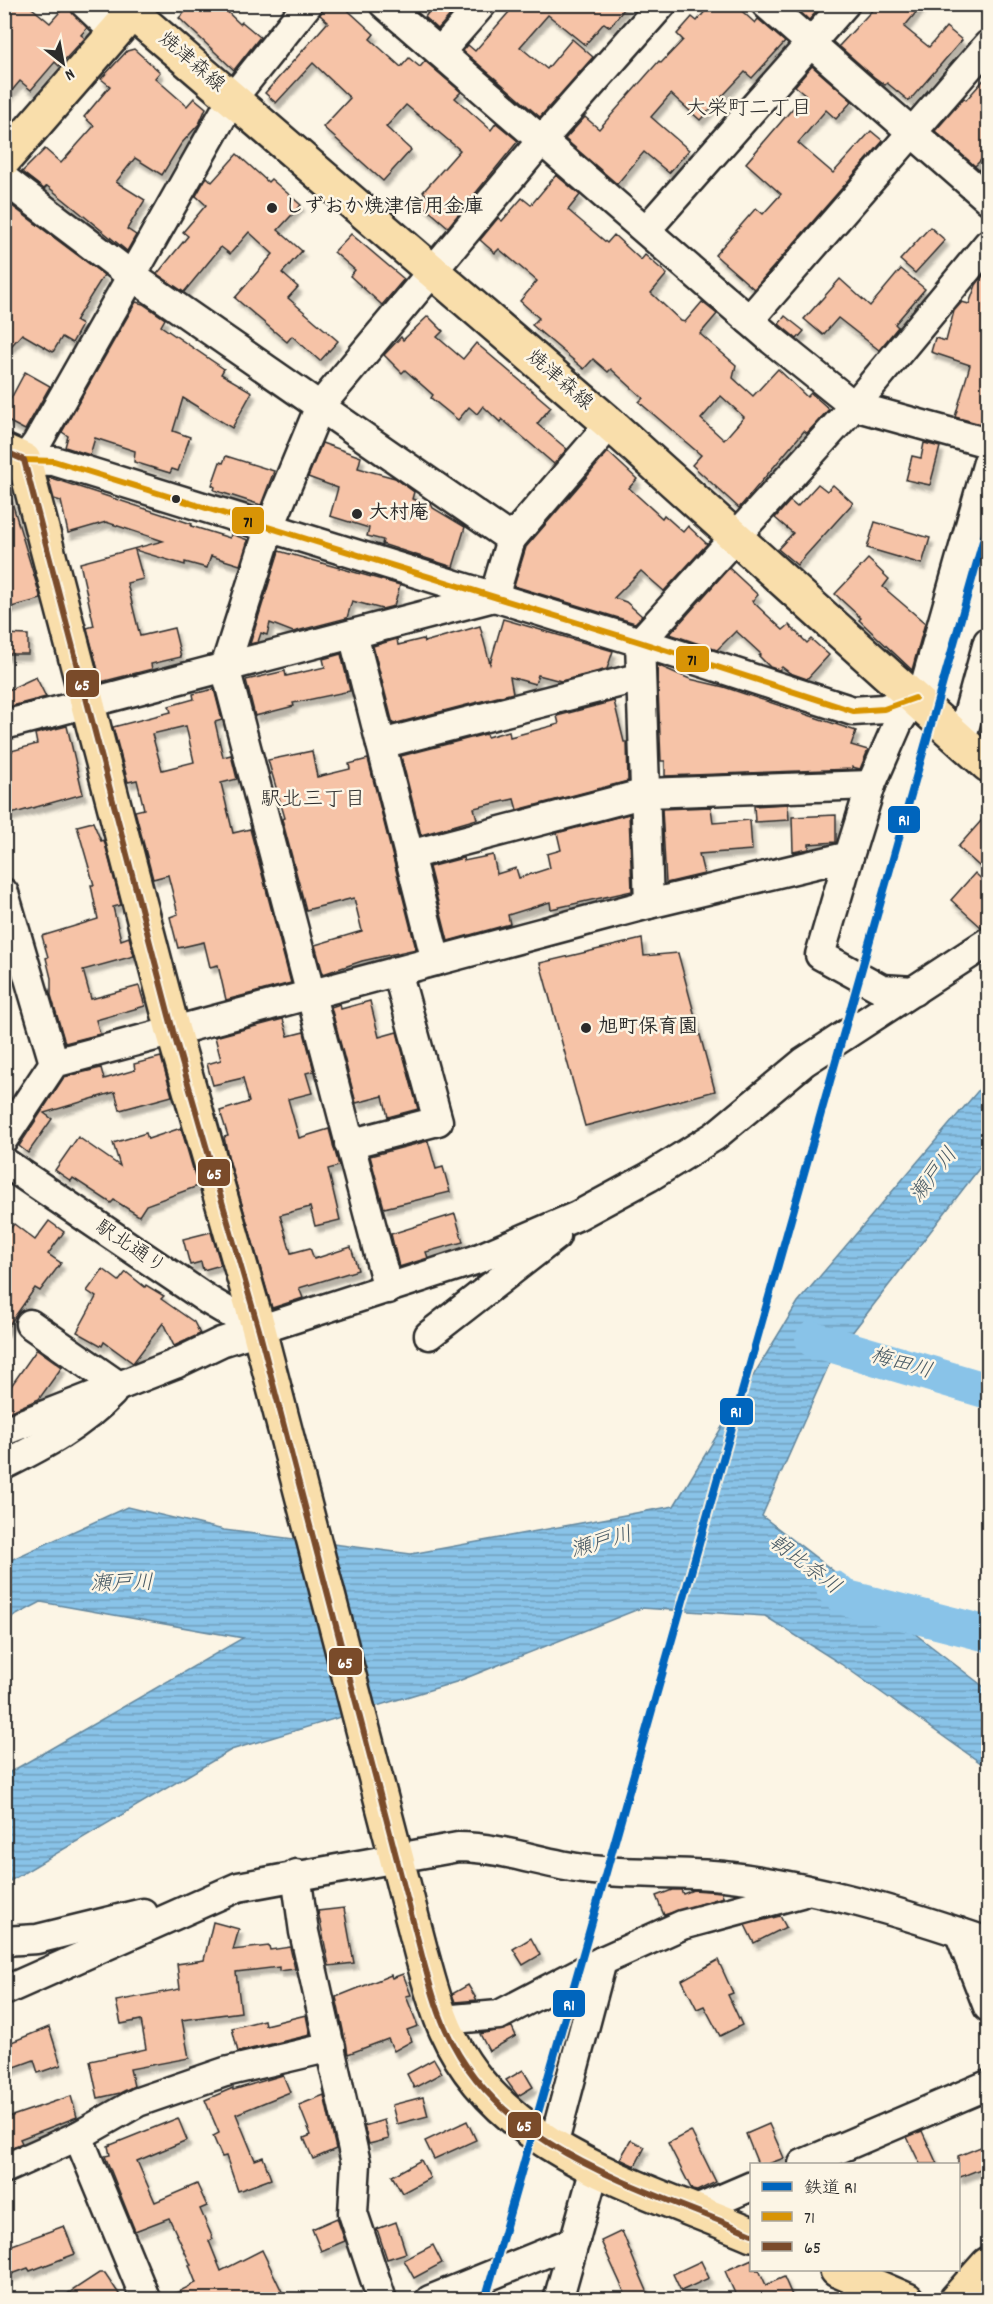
<svg xmlns="http://www.w3.org/2000/svg" width="993" height="2304" font-family="Dekko,'Klee One',sans-serif">
  <style>
    .water { fill: url(#water-rules); stroke: #63869c; stroke-width: 1.5 }
    .lines { fill: none; stroke-linecap: round; stroke-linejoin: round }
    .river { stroke: #89c3e8; stroke-width: 36 }
    .building { fill: #f6c3a7; stroke: #2b2b2b; stroke-width: 1.5; fill-rule: evenodd; filter: url(#shadow) }
    .minor-casing { stroke: #2b2b2b; stroke-width: 33 }
    .major-casing { stroke: #2b2b2b; stroke-width: 38 }
    .highway-casing { stroke: #2b2b2b; stroke-width: 38 }
    .minor { stroke: #fcf5e5; stroke-width: 28 }
    .major { stroke: #f9deab; stroke-width: 33 }
    .highway { stroke: #f9deab; stroke-width: 33 }
    .bus-1-casing { stroke: #fcf5e5; stroke-width: 10 }
    .bus-2-casing { stroke: #fcf5e5; stroke-width: 10 }
    .bus-1 { stroke: #d89406; stroke-width: 6 }
    .bus-2 { stroke: #7a4b2a; stroke-width: 6 }
    .rail-1-casing { stroke: #fcf5e5; stroke-width: 12 }
    .rail-1 { stroke: #0065bd; stroke-width: 8 }
    .poi-dot { fill: #2b2b2b; stroke: #fcf5e5; stroke-width: 2 }
    .labels { text-anchor: middle; dominant-baseline: central; stroke-width: 5; stroke-linejoin: round; paint-order: stroke }
    .street-label { font-size: 20px; fill: #2b2b2b; stroke: #fcf5e5 }
    .poi-label { font-size: 20px; font-weight: bold; fill: #2b2b2b; stroke: #fcf5e5; text-anchor: start }
    .neighbourhood-label { font-size: 21px; fill: #2b2b2b; stroke: #fcf5e5 }
    .water-label { font-size: 21px; font-style: italic; fill: #475964; stroke: #fcf5e5 }
    .line-badge { stroke: #fcf5e5; stroke-width: 2 }
    .badge-label { font-size: 16px; text-anchor: middle; font-weight: bold; fill: #fff }
    .pale-badge-label { font-size: 16px; text-anchor: middle; font-weight: bold; fill: #111 }
  </style>
  <defs>
    <pattern id="water-rules" width="6" height="5" patternUnits="userSpaceOnUse" patternTransform="scale(1.5)"><rect width="6" height="5" fill="#89c3e8"/><path d="M0 2.5h6" fill="none" stroke="#709fbc"/></pattern>
    <filter id="shadow"><feDropShadow dx="3.5" dy="6" stdDeviation="1.5" flood-color="#0004"/></filter>
  </defs>
  <rect width="100%" height="100%" fill="#fcf5e5"/>
  <filter id="ink" filterUnits="userSpaceOnUse"><feTurbulence type="fractalNoise" baseFrequency=".0167" numOctaves="2"/><feDisplacementMap in="SourceGraphic" scale="12" xChannelSelector="R" yChannelSelector="G"/><feConvolveMatrix kernelMatrix="1 2 1 2 8 2 1 2 1" color-interpolation-filters="sRGB"/></filter>
  <g filter="url(#ink)">
    <path class="water" d="M988,1079V1157L831,1360L762,1516L988,1690V1768L841,1664L765,1616L641,1608L456,1682L231,1750L5,1884V1775L243,1638L41,1602L5,1621L4,1563L127,1507L224,1530L411,1554L674,1506L798,1302Z"/>
    <g class="lines">
      <g class="river">
        <path d="M813,1339L988,1391"/>
        <path d="M834,1589L843,1597L988,1634"/>
      </g>
    </g>
    <g class="building">
      <path d="M9,4H27L50,23L66,5L87,28L81,35L85,38L59,66L55,62L31,90L20,81L4,100V10Z"/>
      <path d="M193,4H219L240,24L242,22L260,37L234,70L179,18Z"/>
      <path d="M324,4H341L374,34L370,39L401,67L409,58L420,67L425,61L461,92L455,98L491,130L496,123L518,141L448,227L420,203L427,195L423,192L460,150L406,105L386,127L411,150L383,181L323,127L350,98L313,63L276,103L265,93L328,22L320,15Z"/>
      <path d="M418,4H443L452,13L438,29L425,17L428,13Z"/>
      <path d="M516,4H628L610,27L604,23L585,45L548,15L520,47L547,69L572,39L593,57L540,117L463,51L468,45L475,51Z"/>
      <path d="M711,4H734L755,23L758,19L785,42L752,78L745,72L700,120L671,94L651,117L689,150L669,173L644,152L617,184L565,139L585,117L599,129L659,61L661,63L683,40L677,34L692,17L697,21Z"/>
      <path d="M792,4H823L809,20Z"/>
      <path d="M878,4H923L904,27L929,47L946,27L962,40L909,101L887,83L885,85L874,77L839,46Z"/>
      <path d="M134,49L160,72L155,78L187,106L194,98L206,108L199,124L181,144L162,175L135,158L116,182L145,200L127,229L136,235L127,251L47,186L44,189L22,172L45,149L61,163L94,126L84,117L110,86L101,79L127,51Z"/>
      <path d="M812,66L852,101L836,119L826,110L798,143L833,173L871,131L883,141L754,289L715,255L756,208L763,214L781,194L746,163L805,94L795,86Z"/>
      <path d="M988,75V167L981,160L975,166L935,131L964,98L966,100Z"/>
      <path d="M237,154L268,182L271,179L301,205L278,230L302,251L282,273L298,287L288,298L338,341L320,361L292,336L287,342L235,298L273,254L249,232L230,254L221,247L184,292L157,274L188,236L183,232L206,205L196,196L205,180L207,177L212,182Z"/>
      <path d="M556,175L580,195L568,210L607,243L614,235L641,260L645,255L667,274L651,293L681,321L685,322L702,302L717,314L700,334L736,365L733,378L753,396L778,369L807,397L811,393L829,409L807,433L804,431L739,508L692,465L701,455L639,402L643,398L611,369L608,372L593,359L584,369L532,325L539,318L520,301L537,281L499,249L495,253L480,240L498,218L502,221L522,198L531,205ZM721,396L744,417L724,440L701,419Z"/>
      <path d="M4,200L104,275L75,321L82,325L72,343L62,337L53,352L22,334L4,354Z"/>
      <path d="M930,227L945,240L915,273L900,260Z"/>
      <path d="M351,234L404,279L382,305L350,276L355,270L334,252Z"/>
      <path d="M901,269L925,289L895,324L898,327L879,350L838,318L823,335L804,319L840,279L870,306Z"/>
      <path d="M988,269V426L955,417L970,365L931,352L935,338L946,341L954,311L962,302L969,304L976,285Z"/>
      <path d="M136,302L143,304L165,319L161,326L224,369L221,374L252,392L232,428L183,398L173,431L190,437L178,471L172,469L170,473L134,462L135,451L95,438L90,455L65,447L68,436L62,432Z"/>
      <path d="M428,316L443,331L437,337L463,359L476,343L551,407L537,424L567,449L554,464L502,419L500,422L483,406L477,414L469,407L458,420L431,398L433,395L405,370L402,373L384,355L401,337L403,340Z"/>
      <path d="M785,316L804,331L797,339L779,324Z"/>
      <path d="M25,372L50,386L25,430L4,419V400L9,402Z"/>
      <path d="M322,443L361,457L358,468L395,478L414,492L412,499L431,504L433,508L465,527L453,567L382,544L383,540L367,536L369,528L330,516L338,488L308,477Z"/>
      <path d="M924,443L940,447L930,485L906,480L912,456L921,458Z"/>
      <path d="M608,452L637,479L629,488L662,518L664,515L683,532L688,526L707,544L664,591L641,571L614,598L626,602L642,616L635,623L514,586L526,547Z"/>
      <path d="M226,456L274,471L261,505L214,490L215,487L212,485L220,462L223,463Z"/>
      <path d="M48,477L192,524L191,526L230,538L231,534L248,540L240,565L211,556L207,568L185,562V565L135,550L143,579L127,583L140,636L174,628L181,657L151,664L152,669L101,682L87,628L94,626L80,563L163,541L106,522L68,533L61,501L54,499Z"/>
      <path d="M818,484L827,491L833,485L853,503L797,565L778,549L793,533L775,518L790,501L797,507Z"/>
      <path d="M4,489H8L41,599L4,609Z"/>
      <path d="M875,522L930,538L922,564L867,548Z"/>
      <path d="M279,551L400,585L394,606L382,609L352,601L347,618L293,632L270,623L267,635L261,633L258,642L250,644Z"/>
      <path d="M868,559L889,579L883,587L925,623L912,670L859,620L861,618L835,594Z"/>
      <path d="M729,568L758,595L752,601L783,630L789,625L807,643L811,639L829,655L807,679L790,673L782,667L779,670L770,667L759,656L761,654L736,631L717,650L670,634Z"/>
      <path d="M503,619L613,651L607,669L561,681L538,675L535,684L510,677L513,693L393,724L373,646L397,639L398,645L423,639L424,642L480,626L490,664Z"/>
      <path d="M4,634L28,635V654H4Z"/>
      <path d="M341,654L350,691L293,703L294,706L255,716L246,680L285,671L286,676L325,667L323,659Z"/>
      <path d="M657,665L690,679L724,687L856,731L851,745L868,750L860,769L852,767V769L665,776V761H661Z"/>
      <path d="M36,677L46,697L4,708V692Z"/>
      <path d="M214,689L222,720L215,722L223,757L231,755L237,779L221,783L233,833L250,829L291,983L226,1000L218,965L210,967L204,942L178,948L170,917L178,914L168,875L153,879L135,811L144,809L137,780L128,782L113,727L171,712L169,706L194,699L193,694ZM186,726L194,762L162,770L152,734Z"/>
      <path d="M614,701L624,742H627L628,781L517,810L514,799L474,808L477,819L421,835L401,756L486,734L487,737L509,731L510,737L559,724L557,716Z"/>
      <path d="M67,726L83,794L4,816V753L37,744L35,734Z"/>
      <path d="M312,751L317,777L350,769L349,764L368,759L416,949L362,961L323,974L315,945L362,931L354,898L306,910L282,819L285,818L268,760Z"/>
      <path d="M788,804L789,820L755,822L754,806Z"/>
      <path d="M711,807L713,823L750,820L752,850L699,854L704,874L666,883L662,809Z"/>
      <path d="M988,813V874L958,847Z"/>
      <path d="M629,814L632,891L551,909L550,902L508,915L510,924L448,941L429,867L463,858L464,861L493,855L497,874L516,868L519,878L550,868L547,854L561,850L557,833Z"/>
      <path d="M836,815V842L809,844V849L793,852L792,817Z"/>
      <path d="M93,822L101,841L104,840L121,905L113,907L121,940L129,937L134,956L83,970L91,999L139,986L145,1006L96,1020L100,1034L65,1043L51,995V978L46,958L48,957L42,936L98,919L91,885H94L77,826Z"/>
      <path d="M975,873L988,885V918L981,927L951,900Z"/>
      <path d="M642,939L644,956L678,953L715,1091L585,1126L540,963Z"/>
      <path d="M370,1001L379,1037L397,1032L418,1109L388,1117L383,1096L356,1103L331,1007L340,1004L341,1009Z"/>
      <path d="M283,1019L288,1036L304,1032L314,1071L306,1073L312,1093L288,1099L299,1138L329,1129L339,1166L328,1169L340,1220L315,1226L310,1207L280,1215L291,1253L310,1248L314,1259L351,1247L358,1270L299,1288L303,1298L272,1308L228,1156L224,1137L228,1136L220,1111L249,1102L243,1078L213,1085L207,1064L221,1060L215,1037Z"/>
      <path d="M161,1057L172,1096L120,1110L115,1092L44,1113L52,1119L28,1153L19,1146L64,1077L101,1068L104,1079L135,1070L134,1064Z"/>
      <path d="M181,1128L198,1186L146,1205L139,1216L114,1200L111,1203L73,1178L71,1181L55,1170L78,1137L120,1166L113,1143L146,1133L148,1139Z"/>
      <path d="M428,1141L436,1169L443,1167L450,1192L384,1208L370,1156Z"/>
      <path d="M455,1214L463,1242L426,1252L428,1258L399,1267L391,1234Z"/>
      <path d="M49,1221L64,1232L48,1254L61,1263L40,1291L35,1288L4,1332V1236L14,1224L35,1240Z"/>
      <path d="M211,1232L221,1265L203,1270L201,1262L190,1265L183,1239Z"/>
      <path d="M103,1269L119,1281L126,1272L145,1287L146,1285L164,1296L161,1299L194,1322L200,1334L174,1346L163,1323L133,1363L104,1342L102,1346L77,1332L96,1297L87,1291Z"/>
      <path d="M37,1349L62,1367L39,1399L9,1412L4,1409V1396Z"/>
      <path d="M672,1890H681L683,1894L693,1890L722,1892L723,1897L664,1915L656,1896Z"/>
      <path d="M344,1908L354,1963L329,1966L318,1911Z"/>
      <path d="M780,1916L786,1927L754,1943L745,1925Z"/>
      <path d="M213,1922L239,1929L233,1950L269,1946L270,1950L290,1947L295,1969L279,1971V1967L236,1972L241,2012L182,2020L189,2058L130,2069L134,2086L120,2093L98,2098L90,2061L146,2049L141,2020L121,2024L116,2001L180,1989L177,1964L204,1960Z"/>
      <path d="M531,1938L540,1955L523,1965L513,1949Z"/>
      <path d="M718,1960L733,1993L728,1995L742,2025L720,2036L704,2006L697,2009L682,1980Z"/>
      <path d="M403,1974L411,1995L406,1996L418,2026L407,2030L412,2041L394,2051L388,2039L348,2054L336,1997L391,1975L392,1978Z"/>
      <path d="M468,1985L477,2000L455,2002L452,1994Z"/>
      <path d="M306,2015L310,2035L238,2052L232,2028L264,2020L265,2025Z"/>
      <path d="M49,2027L61,2065L38,2073L34,2060L4,2071V2045Z"/>
      <path d="M512,2027L516,2036L489,2051L480,2034Z"/>
      <path d="M434,2059L442,2073L414,2088L407,2074Z"/>
      <path d="M523,2070L533,2087L518,2096L506,2080Z"/>
      <path d="M283,2075L290,2092L236,2114L255,2160L263,2157L271,2179L238,2191L226,2156L222,2157L213,2136L219,2133L205,2100L233,2088V2090Z"/>
      <path d="M324,2095L336,2149L313,2159L304,2138L311,2135L299,2105Z"/>
      <path d="M71,2096L77,2117L20,2139L22,2143L4,2151V2108L9,2117Z"/>
      <path d="M423,2097L428,2116L397,2124L392,2105Z"/>
      <path d="M178,2118L187,2140L137,2161L155,2202L197,2184L207,2206L200,2209L213,2239L209,2241L221,2271L262,2250L286,2300H162L196,2283L189,2265H191L169,2218L135,2231L105,2156L110,2155L108,2146Z"/>
      <path d="M384,2120L389,2139L369,2144L364,2126Z"/>
      <path d="M467,2121L476,2140L434,2159L425,2141Z"/>
      <path d="M769,2124L784,2158L768,2164H758L746,2134Z"/>
      <path d="M691,2131L716,2182L697,2191L692,2190L668,2143Z"/>
      <path d="M922,2131L937,2164H920L907,2137Z"/>
      <path d="M631,2140L645,2147L635,2166L620,2159Z"/>
      <path d="M988,2144V2166L958,2178V2156Z"/>
      <path d="M421,2160L430,2178L402,2193L392,2176Z"/>
      <path d="M337,2218L345,2241L321,2251L312,2229Z"/>
      <path d="M396,2222L406,2253L387,2259L377,2229Z"/>
      <path d="M64,2226L75,2254L30,2271L28,2268L4,2277V2248Z"/>
      <path d="M622,2231L635,2263L651,2300H628L601,2241Z"/>
      <path d="M433,2245L442,2263L414,2278L404,2260Z"/>
      <path d="M752,2259V2270H759L766,2285L784,2277L794,2300H734L737,2298L725,2271Z"/>
      <path d="M701,2261L709,2278L681,2291L673,2274Z"/>
      <path d="M99,2273H105L123,2300H58Z"/>
    </g>
    <g class="lines">
      <defs>
        <g id="minor">
          <path d="M85,4L116,33"/>
          <path d="M384,4L772,340L854,406L988,443"/>
          <path d="M766,4L988,199"/>
          <path d="M440,52L482,4"/>
          <path d="M4,179L132,276L511,539"/>
          <path d="M647,229L845,4"/>
          <path d="M749,320L988,45"/>
          <path d="M24,460L54,461L640,642L853,711L884,709L915,698"/>
          <path d="M24,460L37,443L232,99L308,4"/>
          <path d="M353,634L436,961"/>
          <path d="M4,725L494,597L511,539L610,424"/>
          <path d="M961,740L988,642"/>
          <path d="M381,744L641,677"/>
          <path d="M409,855L646,793L871,785"/>
          <path d="M849,856L820,955L882,989L914,991"/>
          <path d="M4,893L54,1063"/>
          <path d="M649,904L640,642L854,406L988,244"/>
          <path d="M4,1138L54,1063L649,904L849,856L871,785L898,723L926,681L988,462"/>
          <path d="M349,1144L438,1121L397,971"/>
          <path d="M4,1162L208,1300L259,1330"/>
          <path d="M388,1289L225,667L269,529L320,406L542,140L662,4"/>
          <path d="M30,1324L119,1386"/>
          <path d="M429,1335L556,1236"/>
          <path d="M4,1431L175,1364L221,1342L475,1260L577,1216L649,1177L715,1136L804,1062L988,942"/>
          <path d="M4,1465C44,1445 80,1426 112,1393"/>
          <path d="M296,1874L304,1932L356,2163L353,2213L382,2300"/>
          <path d="M959,1932L988,2007"/>
          <path d="M4,1941L37,1939L143,1913"/>
          <path d="M602,1961L682,1925L801,1893"/>
          <path d="M4,1991L238,1887L458,1847C500,1847 541,1863 583,1869C629,1875 678,1871 724,1876C815,1886 903,1913 988,1942"/>
          <path d="M442,2020L499,2015L602,1961L553,2146"/>
          <path d="M78,2136L146,2300"/>
          <path d="M803,2164L988,2085"/>
          <path d="M4,2169L78,2136L138,2102L225,2072L331,2047"/>
          <path d="M696,2210L752,2186"/>
          <path d="M430,2300L575,2241"/>
          <path d="M558,2300L595,2168"/>
          <path d="M854,2300L881,2288"/>
        </g>
        <g id="major">
          <path d="M122,4L610,424L988,765"/>
          <path d="M4,160L140,4"/>
          <path d="M4,451L24,460L173,1031L259,1330L422,1956C429,1981 435,2006 446,2030C500,2151 640,2186 752,2234"/>
          <path d="M837,2270L907,2300"/>
        </g>
        <path id="highway" d="M956,2300L988,2264"/>
      </defs>
      <use href="#minor" class="minor-casing"/>
      <use href="#major" class="major-casing"/>
      <use href="#highway" class="highway-casing"/>
      <use href="#minor" class="minor"/>
      <use href="#major" class="major"/>
      <use href="#highway" class="highway"/>
      <defs>
        <path id="bus-1" d="M24,460L54,461L640,642L853,711L884,709L915,698"/>
        <path id="bus-2" d="M4,451L24,460L173,1031L259,1330L422,1956C429,1981 435,2006 446,2030C500,2151 640,2186 752,2234"/>
      </defs>
      <use href="#bus-1" class="bus-1-casing"/>
      <use href="#bus-2" class="bus-2-casing"/>
      <use href="#bus-1" class="bus-1"/>
      <use href="#bus-2" class="bus-2"/>
      <defs>
        <path id="rail-1" d="M485,2300L988,523"/>
      </defs>
      <use href="#rail-1" class="rail-1-casing"/>
      <use href="#rail-1" class="rail-1"/>
    </g>
  </g>
  <g class="poi-dot">
    <circle cx="272" cy="208" r="6"/>
    <circle cx="176" cy="499" r="5"/>
    <circle cx="357" cy="514" r="6"/>
    <circle cx="586" cy="1028" r="6"/>
  </g>
  <g class="labels">
    <g class="street-label">
      <text transform="translate(191 63) rotate(41)">焼津森線</text>
      <text transform="translate(559 381) rotate(41)">焼津森線</text>
      <text transform="translate(130 1248) rotate(34)">駅北通り</text>
    </g>
    <g class="poi-label">
      <text x="284" y="208">しずおか焼津信用金庫</text>
      <text x="369" y="514">大村庵</text>
      <text x="598" y="1028">旭町保育園</text>
    </g>
    <g class="neighbourhood-label">
      <text x="749" y="110">大栄町二丁目</text>
      <text x="313" y="801">駅北三丁目</text>
    </g>
    <g class="water-label">
      <text transform="translate(935 1176) rotate(-52)">瀬戸川</text>
      <text transform="translate(901 1365) rotate(16)">梅田川</text>
      <text transform="translate(602 1544) rotate(-16)">瀬戸川</text>
      <text transform="translate(804 1566) rotate(37)">朝比奈川</text>
      <text transform="translate(122 1585) rotate(-1)">瀬戸川</text>
    </g>
  </g>
  <g class="line-badge">
    <rect x="231" y="506" width="34" height="29" rx="6" fill="#d89406"/>
    <rect x="675" y="645" width="35" height="28" rx="6" fill="#d89406"/>
    <rect x="65" y="669" width="35" height="29" rx="6" fill="#7a4b2a"/>
    <rect x="887" y="805" width="34" height="29" rx="6" fill="#0065bd"/>
    <rect x="197" y="1158" width="34" height="29" rx="6" fill="#7a4b2a"/>
    <rect x="719" y="1397" width="35" height="29" rx="6" fill="#0065bd"/>
    <rect x="328" y="1647" width="35" height="29" rx="6" fill="#7a4b2a"/>
    <rect x="552" y="1989" width="34" height="29" rx="6" fill="#0065bd"/>
    <rect x="507" y="2111" width="35" height="28" rx="6" fill="#7a4b2a"/>
  </g>
  <g class="badge-label">
    <text x="82" y="690">65</text>
    <text x="904" y="825">R1</text>
    <text x="214" y="1179">65</text>
    <text x="736" y="1417">R1</text>
    <text x="345" y="1668">65</text>
    <text x="569" y="2010">R1</text>
    <text x="524" y="2131">65</text>
  </g>
  <g class="pale-badge-label">
    <text x="248" y="527">71</text>
    <text x="692" y="665">71</text>
  </g>
  <rect width="993" height="2304" fill="none" stroke="#fcf5e5" stroke-width="24"/>
  <rect x="12" y="12" width="969" height="2280" fill="none" stroke="#2b2b2b" stroke-width="2" filter="url(#ink)"/>
  <rect x="750" y="2163" width="210" height="108" fill="#fcf5e5" stroke="#a8a49b" stroke-width="1.5"/>
  <rect x="762" y="2182" width="30" height="9" fill="#0065bd" stroke="#a8a49b" stroke-width="1.5"/>
  <text x="804" y="2193" font-size="18" fill="#2b2b2b">鉄道 R1</text>
  <rect x="762" y="2212" width="30" height="9" fill="#d89406" stroke="#a8a49b" stroke-width="1.5"/>
  <text x="804" y="2223" font-size="18" fill="#2b2b2b">71</text>
  <rect x="762" y="2242" width="30" height="9" fill="#7a4b2a" stroke="#a8a49b" stroke-width="1.5"/>
  <text x="804" y="2253" font-size="18" fill="#2b2b2b">65</text>
  <g transform="translate(63 63) rotate(149)" stroke="#fcf5e5" stroke-width="4.5" paint-order="stroke">
  <path d="M0-4.5L10 22L0 15L-10 22Z" fill="#2b2b2b"/>
  <text y="-9" font-size="16" font-weight="bold" text-anchor="middle" fill="#2b2b2b">N</text>
  </g>
</svg>
